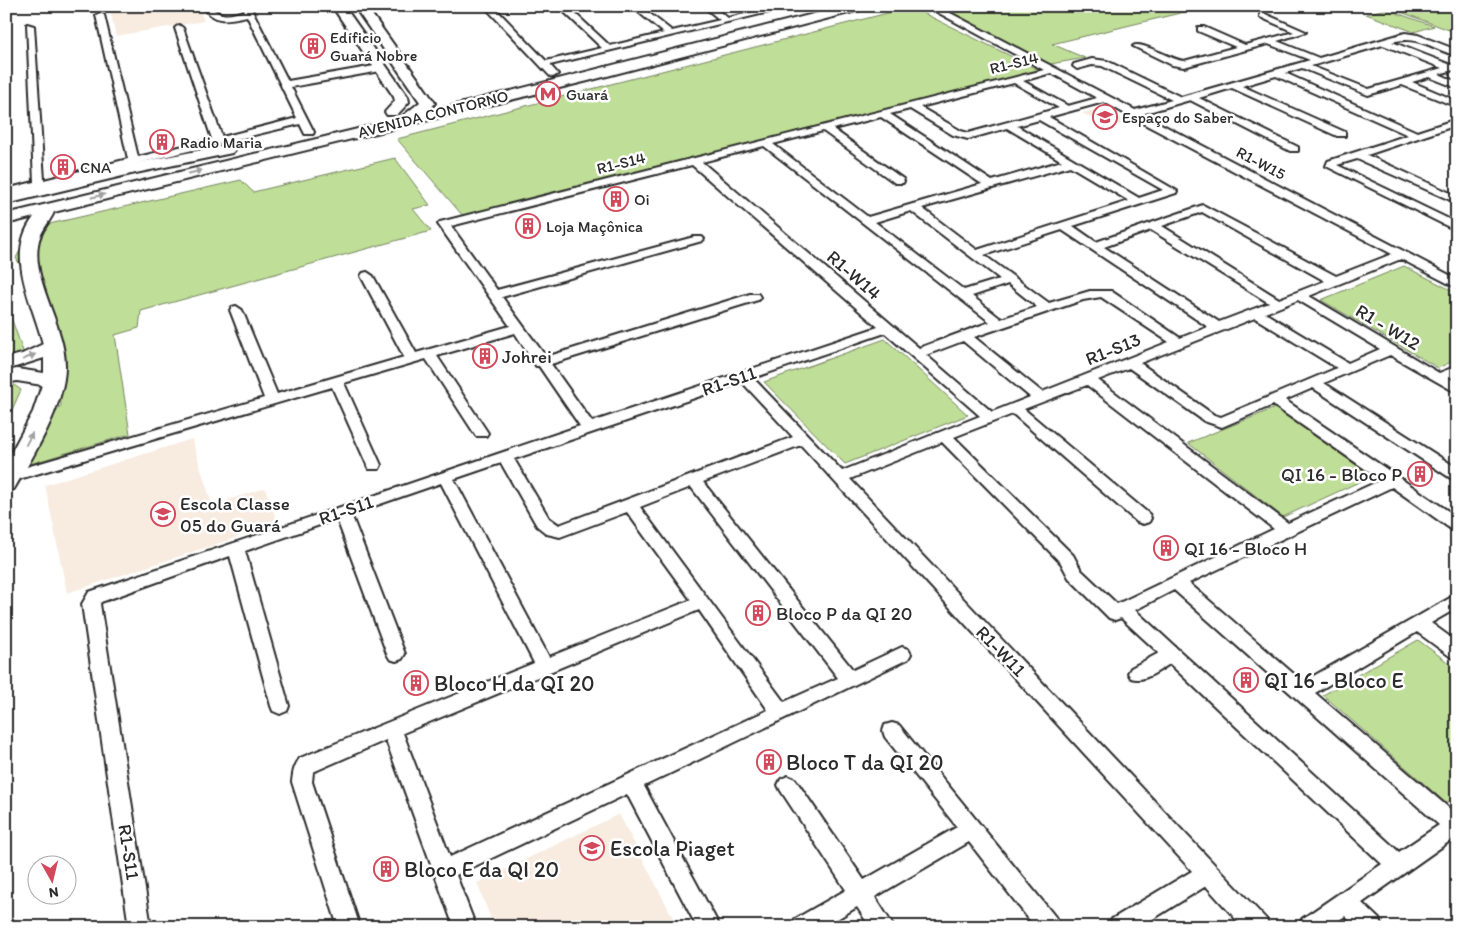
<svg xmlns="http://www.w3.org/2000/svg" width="1463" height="933" font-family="Itim,sans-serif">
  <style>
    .built { fill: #f8ece0 }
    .green { fill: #bfde97; stroke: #758461 }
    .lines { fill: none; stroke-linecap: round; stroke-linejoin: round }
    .street-casing { stroke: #2b2b2b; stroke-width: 4 }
    .secondary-casing { stroke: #2b2b2b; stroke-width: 4 }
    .street { fill: #fff; fill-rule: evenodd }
    .secondary { fill: #fff; fill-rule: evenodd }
    .rail { stroke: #2b2b2b; stroke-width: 2.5; stroke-dasharray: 4.5 2.5; stroke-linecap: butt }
    .oneway { fill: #a0a0a0 }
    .labels { text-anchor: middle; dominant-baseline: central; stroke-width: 5; stroke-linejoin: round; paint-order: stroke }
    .far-poi-label { font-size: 16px; fill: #2b2b2b; stroke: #fff; text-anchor: start }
    .far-street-label { font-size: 16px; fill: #2b2b2b; stroke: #fff }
    .street-label { font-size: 19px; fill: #2b2b2b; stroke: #fff }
    .poi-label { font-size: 19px; fill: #2b2b2b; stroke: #fff; text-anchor: start }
    .near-poi-label { font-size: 22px; fill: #2b2b2b; stroke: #fff; text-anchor: start }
  </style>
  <rect width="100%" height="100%" fill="#fff"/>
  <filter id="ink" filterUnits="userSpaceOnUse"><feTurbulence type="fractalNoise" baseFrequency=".02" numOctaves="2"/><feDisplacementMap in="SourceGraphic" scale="10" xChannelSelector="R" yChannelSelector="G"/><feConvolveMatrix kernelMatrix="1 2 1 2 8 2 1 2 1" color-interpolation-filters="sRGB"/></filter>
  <g filter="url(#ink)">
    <g class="built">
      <path d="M109,6H198L204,21L116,36Z"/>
      <path d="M1103,108L1128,122L1108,128L1082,113Z"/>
      <path d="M192,439L212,505L265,488L278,524L67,593L45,485Z"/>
      <path d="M619,814L678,927H494L477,883Z"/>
    </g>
    <g class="green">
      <path d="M932,6H1209L1052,44L1085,58L1045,65Z"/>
      <path d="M1385,6H1434L1457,15V33Z"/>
      <path d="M911,7L1041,71L463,216L397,139Z"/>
      <path d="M1385,9L1434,26L1414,32L1366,14Z"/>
      <path d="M395,158L430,205L413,209L431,231L141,311L139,328L115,335L130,434L20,467L61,405L57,331L16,258L32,228L241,180L253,192Z"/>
      <path d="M1404,266L1457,293V359L1438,368L1321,300Z"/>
      <path d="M6,303L24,354L6,359Z"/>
      <path d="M885,339L968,415L845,464L764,382Z"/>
      <path d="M10,382L21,390L6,423V383Z"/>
      <path d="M1275,408L1372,476L1283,517L1188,443Z"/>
      <path d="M1418,640L1457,669V796L1446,803L1323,695Z"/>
    </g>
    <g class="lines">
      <defs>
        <g id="street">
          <path d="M55,6H63V7L59,9Z"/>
          <path d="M203,6H211C220,19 232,14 245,11L242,6H250L288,81L380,65L384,68L380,71L291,87L314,132L313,134H305L300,124L6,195V189L34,182L27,24L34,26L44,180L128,159L96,15L100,13L104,15L138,157L212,139L175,28L179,25L183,28L222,137L297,118L247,16C229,20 214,24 203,6Z"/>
          <path d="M484,6H493L546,61L602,48L558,6H567L610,46L664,33L631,6H640L672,31L720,20L703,6H712L728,18L779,6H794L550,65L558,74L553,77L550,76Z"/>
          <path d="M926,6H937L1135,110L1172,100L1102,66L1092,65L1077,69L1073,66L1074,64L1092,59L1107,61L1181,97L1310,60L1268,44L1184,67L1172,65L1133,46C1141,40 1171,60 1184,61L1236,47L1198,31V27H1204L1245,45L1294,32L1260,17V13H1263L1306,32L1277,41L1319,58L1405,33L1418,35L1457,50V56C1432,49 1419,35 1392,42L1451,65L1457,63V69L1439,74L1457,82V88L1429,77L1412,82L1457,101V107L1402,85L1368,95L1302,68L1285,73L1417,132L1457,119V125L1367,155L1457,196V203L1357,159L1337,165L1457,223V231L1326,166L1328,161L1408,135L1276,76L1242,86L1345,132V136H1337L1232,88L1199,98L1298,147V151H1290L1190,100L1142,114L1457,279V288L1401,259L1309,296L1439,373L1457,366V375L1449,378L1457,383V393L1390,355L1324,383L1457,468V480L1452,479L1313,388L1285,400L1457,517V531L1451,529L1392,487L1189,583L1303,682L1457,594V608L1431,623L1457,642V659L1451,657L1417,632L1315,693L1457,815V836L1362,903L1379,919L1382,927H1356L1345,916L1329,927H1299L1302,919L1382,864L1170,664C1159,670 1144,683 1131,678L1128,673L1131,668L1159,653L1121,618L1115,620L1109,618L1069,578L1061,563L942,442L850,479L1266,919L1269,927H1243L1206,886L1140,927H1109L1112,919L1192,871L801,445L703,482L853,670L902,647L908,649L911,654L908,659L644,786L720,927H697L627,794L456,875L476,927H454L386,740L313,772L312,782L360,927H338L292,782C293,772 294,766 300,758L534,663L441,483L351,514L405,654L402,659L396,661L390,659L387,654L337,519L245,551L289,706L287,711L280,714L273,711L271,706L230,556L101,602L100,604L151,927H129L82,604L89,592L580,426L539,366H536L515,333L437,356L488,433L486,436H476L426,359L344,383L381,465L379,469H369L367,465L332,387L9,482L6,481V473L264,398L230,310L232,307L236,306L242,310L277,394L404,357L361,276L363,273L367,272L373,276L416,353L510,326L438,224L440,222L1044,70ZM1383,45L1442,68L1369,89L1311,66ZM1051,73L1097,98L1068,106L1023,81ZM1014,83L1059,108L968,133L961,131L920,107ZM1104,102L1129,116L1392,254L1336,276L1203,205L1096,242L1073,226L1176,193L1177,191L1049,117ZM910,109L953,135L968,139L1007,128L1062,161L992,181L890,114ZM881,117L982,184L868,217L773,144L823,131L895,183H903L904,181L903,179L833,129ZM1039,120L1163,190L1139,198L1017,126ZM764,146L990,322L919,348L702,162ZM692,165L878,327L592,422L551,364L758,300L760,297L758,294H750L546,357L502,297L702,241L704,239L702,237H694L497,290L451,226ZM1070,166L1129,201L977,250L922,208ZM911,211L1000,279L964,290L875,222ZM1202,212L1325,281L1279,299L1162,226ZM1062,230L1208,327L1180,338L1111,291H1090L1049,303L984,255ZM1151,230L1269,303L1219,322L1104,247ZM1008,284L1037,307L1001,319L972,296ZM1101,297L1169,342L1042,392L974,337L1083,300ZM1298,300L1380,349L1348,363L1265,313ZM1255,318L1337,368L1221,417L1214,415L1140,363ZM885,333L980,416L842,471L753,378ZM963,341L1030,397L992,412L926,355ZM1129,368L1204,421L1222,427L1273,405L1381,480L1288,523L1098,380ZM742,382L793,437L559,525L549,518L514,459ZM1087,385L1274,529L1117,604L1081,570L1073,555L954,437L1013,414L1137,522L1143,524L1149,522L1151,518L1149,514L1024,409ZM501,463L537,526L547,534L560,537L627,512L691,600L549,657L454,479ZM691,487L838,678L784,702L640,507ZM1174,590L1439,825L1399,852L1135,610ZM699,610L768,710L450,857L403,733Z"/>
          <path d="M892,723L899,725L1057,919L1060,927H1035L969,842L875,897L894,927H870L857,907L824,927H792L795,919L846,890L781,791L778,785L781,779L788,776L795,779L864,880L957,827L885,737L883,731L885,725Z"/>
        </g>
        <g id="secondary">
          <path d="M332,6H344L408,97L409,102L397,115H387L385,112L395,101L394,97Z"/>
          <path d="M354,6H366L433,100L435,103L428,112L845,6H866L864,9L588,81L54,212C49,224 40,230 38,245C32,282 66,327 65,367C65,404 33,457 14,489L6,491V462L33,412L42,385L17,381L6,383V371L17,369L44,373V358L6,370V358L22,354L43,344C33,303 4,255 34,217L6,224V214L399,119L420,102Z"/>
          <path d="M227,145L232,147L235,150L232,153L131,174L6,204V194L131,164Z"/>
        </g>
      </defs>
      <use href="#street" class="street-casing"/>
      <use href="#secondary" class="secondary-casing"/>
      <use href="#street" class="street"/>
      <use href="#secondary" class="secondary"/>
      <path class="rail" d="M1452,6L1457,8"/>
    </g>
    <defs><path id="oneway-solid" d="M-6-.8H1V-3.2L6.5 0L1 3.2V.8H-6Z" transform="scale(1.25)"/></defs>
    <g class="oneway">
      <use href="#oneway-solid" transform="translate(195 172) rotate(-14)"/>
      <use href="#oneway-solid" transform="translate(98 196) rotate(-14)"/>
      <use href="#oneway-solid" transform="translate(29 357) rotate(-23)"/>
      <use href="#oneway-solid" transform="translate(29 439) rotate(-62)"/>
    </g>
  </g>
  <defs>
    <symbol id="building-ring" viewBox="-11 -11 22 22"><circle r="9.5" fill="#fff" stroke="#d1495b" stroke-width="1.5"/><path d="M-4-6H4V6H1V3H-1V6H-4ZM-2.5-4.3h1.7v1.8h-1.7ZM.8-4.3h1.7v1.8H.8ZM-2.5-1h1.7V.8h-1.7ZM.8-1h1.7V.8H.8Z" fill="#d1495b"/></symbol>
    <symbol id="metro-ring" viewBox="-11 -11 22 22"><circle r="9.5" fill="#fff" stroke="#d1495b" stroke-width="1.5"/><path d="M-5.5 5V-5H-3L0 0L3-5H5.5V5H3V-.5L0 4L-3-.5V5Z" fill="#d1495b"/></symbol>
    <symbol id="school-ring" viewBox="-11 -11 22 22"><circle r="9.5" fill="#fff" stroke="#d1495b" stroke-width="1.5"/><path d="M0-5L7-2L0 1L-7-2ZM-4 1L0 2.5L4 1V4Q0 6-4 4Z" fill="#d1495b"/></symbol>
  </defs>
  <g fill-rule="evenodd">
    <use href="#building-ring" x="299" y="32" width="28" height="28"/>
    <use href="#metro-ring" x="534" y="80" width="28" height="28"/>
    <use href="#school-ring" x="1091" y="103" width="28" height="28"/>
    <use href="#building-ring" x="148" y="128" width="28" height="28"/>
    <use href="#building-ring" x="49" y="153" width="28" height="28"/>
    <use href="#building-ring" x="602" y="185" width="28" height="28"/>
    <use href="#building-ring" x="514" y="212" width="28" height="28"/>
    <use href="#building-ring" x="471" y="342" width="28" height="28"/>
    <use href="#building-ring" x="1406" y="460" width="28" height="28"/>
    <use href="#school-ring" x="149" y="500" width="28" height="28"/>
    <use href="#building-ring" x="1152" y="534" width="28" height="28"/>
    <use href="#building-ring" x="744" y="599" width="28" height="28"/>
    <use href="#building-ring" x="1232" y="666" width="28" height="28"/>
    <use href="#building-ring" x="402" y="669" width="28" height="28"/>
    <use href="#building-ring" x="755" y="748" width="28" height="28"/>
    <use href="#school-ring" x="578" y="834" width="28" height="28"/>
    <use href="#building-ring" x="372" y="855" width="28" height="28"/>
  </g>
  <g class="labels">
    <g class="far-poi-label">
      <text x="330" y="37">Edíficio<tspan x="330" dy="18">Guará Nobre</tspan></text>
      <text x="566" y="94">Guará</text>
      <text x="1122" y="117">Espaço do Saber</text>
      <text x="180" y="142">Radio Maria</text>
      <text x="80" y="167">CNA</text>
      <text x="634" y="199">Oi</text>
      <text x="546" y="226">Loja Maçônica</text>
    </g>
    <g class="far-street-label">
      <text transform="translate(1014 63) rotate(-14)">R1-S14</text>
      <text transform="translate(433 114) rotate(-14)">AVENIDA CONTORNO</text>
      <text transform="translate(621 163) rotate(-14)">R1-S14</text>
      <text transform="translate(1261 163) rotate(28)">R1-W15</text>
    </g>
    <g class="street-label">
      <text transform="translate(854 275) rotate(41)">R1-W14</text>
      <text transform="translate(1388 327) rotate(31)">R1 - W12</text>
      <text transform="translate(1113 349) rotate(-22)">R1-S13</text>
      <text transform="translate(729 381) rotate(-19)">R1-S11</text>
      <text transform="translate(346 510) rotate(-19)">R1-S11</text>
      <text transform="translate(1001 651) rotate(46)">R1-W11</text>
      <text transform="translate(129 852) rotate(81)">R1-S11</text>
    </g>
    <g class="poi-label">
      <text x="502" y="356">Johrei</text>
      <text x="1402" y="474" text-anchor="end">QI 16 - Bloco P</text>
      <text x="180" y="503">Escola Classe<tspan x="180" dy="22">05 do Guará</tspan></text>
      <text x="1184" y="548">QI 16 - Bloco H</text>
      <text x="776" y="613">Bloco P da QI 20</text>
    </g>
    <g class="near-poi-label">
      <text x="1264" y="680">QI 16 - Bloco E</text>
      <text x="434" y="683">Bloco H da QI 20</text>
      <text x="786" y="762">Bloco T da QI 20</text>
      <text x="610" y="848">Escola Piaget</text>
      <text x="404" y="869">Bloco E da QI 20</text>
    </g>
  </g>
  <rect width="1463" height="933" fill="none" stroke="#fff" stroke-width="25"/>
  <rect x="12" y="12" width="1438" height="908" fill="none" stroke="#2b2b2b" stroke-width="2" filter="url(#ink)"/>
  <g transform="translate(52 880) rotate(172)"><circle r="24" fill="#ffffff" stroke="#aaaaaa"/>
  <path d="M0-4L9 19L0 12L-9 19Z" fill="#d1495b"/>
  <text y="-8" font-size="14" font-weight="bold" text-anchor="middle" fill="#2b2b2b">N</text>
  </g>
</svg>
